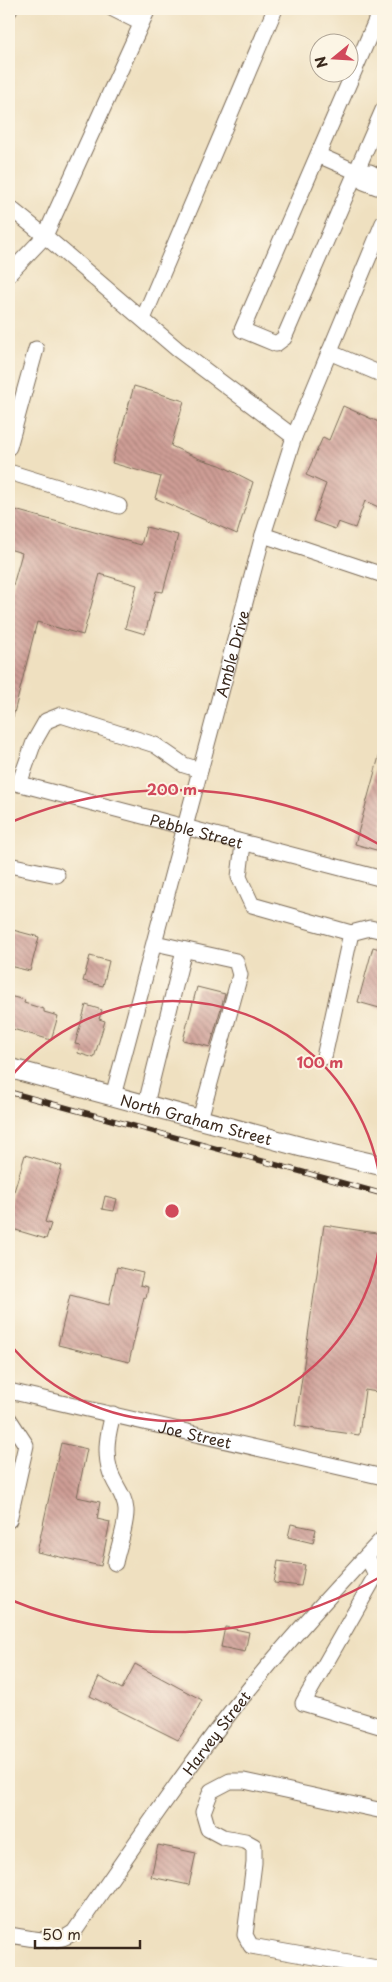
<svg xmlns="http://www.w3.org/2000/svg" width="392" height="1982" font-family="'Playpen Sans',sans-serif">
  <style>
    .building { fill: url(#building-back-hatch) }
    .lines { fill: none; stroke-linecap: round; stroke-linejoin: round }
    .minor-casing { stroke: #7a6a57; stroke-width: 17 }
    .major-casing { stroke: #7a6a57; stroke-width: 21 }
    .minor { stroke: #fff; stroke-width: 15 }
    .major { stroke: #fff; stroke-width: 19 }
    .rail-casing { stroke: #3b2a1e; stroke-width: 5.5 }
    .rail { stroke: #fcf5e5; stroke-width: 4; stroke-dasharray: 11; stroke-linecap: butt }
    .ring { fill: none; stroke: #d1495b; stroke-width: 2.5 }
    .labels { text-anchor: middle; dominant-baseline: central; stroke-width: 4; stroke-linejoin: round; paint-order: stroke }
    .street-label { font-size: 15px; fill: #3b2a1e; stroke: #fcf5e5 }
    .centre { fill: #d1495b; stroke: #fcf5e5; stroke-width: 2.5 }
    .ring-label { font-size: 15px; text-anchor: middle; font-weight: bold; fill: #d1495b; stroke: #fcf5e5; stroke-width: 4; stroke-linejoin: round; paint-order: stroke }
  </style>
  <defs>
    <pattern id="building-back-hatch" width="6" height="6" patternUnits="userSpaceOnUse" patternTransform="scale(1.25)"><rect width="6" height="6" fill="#ce9d95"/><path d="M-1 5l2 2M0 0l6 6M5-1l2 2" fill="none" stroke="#a88079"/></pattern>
  </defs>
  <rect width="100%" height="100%" fill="#fcf5e5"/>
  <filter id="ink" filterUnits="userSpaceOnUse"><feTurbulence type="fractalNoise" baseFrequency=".02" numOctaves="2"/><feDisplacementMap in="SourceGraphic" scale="10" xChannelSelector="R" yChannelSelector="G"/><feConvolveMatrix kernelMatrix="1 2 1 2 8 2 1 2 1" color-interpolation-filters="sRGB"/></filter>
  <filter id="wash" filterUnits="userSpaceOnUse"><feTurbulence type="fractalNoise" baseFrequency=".0096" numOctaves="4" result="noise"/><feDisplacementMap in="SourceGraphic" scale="20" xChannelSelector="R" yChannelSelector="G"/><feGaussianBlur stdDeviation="1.12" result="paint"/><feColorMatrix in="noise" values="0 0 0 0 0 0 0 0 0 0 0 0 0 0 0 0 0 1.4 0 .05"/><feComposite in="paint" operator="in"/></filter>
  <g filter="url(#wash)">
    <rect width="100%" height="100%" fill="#efe0c0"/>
    <g id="blocks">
      <g class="building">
        <path d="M134,386L184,401L171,446L200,459L220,465L253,482L237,534L155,498L161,477L112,463Z"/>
        <path d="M343,406L383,424V509L365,501L355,528L338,522L335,529L313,521L326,484L306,475L323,437L329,440Z"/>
        <path d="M15,510L141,545L146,527L178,535L163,592L156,591L145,634L125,628L137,585L100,574L83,635L37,622L13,717L9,716V600L22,553L9,549V535Z"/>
        <path d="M380,753L383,754V852L355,844Z"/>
        <path d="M9,929L39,937L30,971L9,966Z"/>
        <path d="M373,947L383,950V1009L358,1002Z"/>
        <path d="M90,956L109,961L103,986L83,981Z"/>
        <path d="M197,987L225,994L210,1047L183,1040Z"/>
        <path d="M9,996L25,1000L24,1003L44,1009V1012L58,1016L51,1040L9,1028Z"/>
        <path d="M86,1005L102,1010L99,1019L105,1021L94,1058L78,1053L80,1045L75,1044Z"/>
        <path d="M25,1155L62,1166L45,1222L51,1224L46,1239L9,1228V1208Z"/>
        <path d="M105,1196L117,1199L114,1211L102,1209Z"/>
        <path d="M324,1225L383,1234V1393L365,1390L359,1435L295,1426Z"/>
        <path d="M117,1267L143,1273L140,1285L148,1287L146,1298L144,1297L129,1362L58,1345L70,1295L109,1305Z"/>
        <path d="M61,1443L87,1449L77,1497L100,1502L97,1519L110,1522L101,1566L37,1552Z"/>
        <path d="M291,1524L316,1529L313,1543L288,1537Z"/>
        <path d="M278,1561L305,1565L301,1586L274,1583Z"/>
        <path d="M225,1627L249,1632L245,1652L221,1647Z"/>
        <path d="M135,1664L202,1700L191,1721L178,1740L90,1696L99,1677L122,1689Z"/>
        <path d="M158,1845L196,1853L189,1885L151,1877Z"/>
      </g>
    </g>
  </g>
  <g filter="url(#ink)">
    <use href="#blocks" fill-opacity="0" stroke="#7a6a57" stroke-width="1"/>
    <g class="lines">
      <defs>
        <g id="minor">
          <path d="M113,9L141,23"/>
          <path d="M148,9L45,236L177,349L294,437"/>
          <path d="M381,9L242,330L276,344L284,338L383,110"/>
          <path d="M9,11L10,9"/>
          <path d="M318,155L359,173"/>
          <path d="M383,179L370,172L359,173L364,182L377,187L383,184"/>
          <path d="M9,207L45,236L9,274"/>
          <path d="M143,319L275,9"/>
          <path d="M329,352L383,375"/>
          <path d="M9,447L36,349"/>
          <path d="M9,472L119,506"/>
          <path d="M263,535L383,575"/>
          <path id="s1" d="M9,781L383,879"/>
          <path d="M19,784L34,742L46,721L61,715L155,745L184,765L200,770"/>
          <path d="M243,844L239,877L252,905L351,933L324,1057"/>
          <path d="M9,865L57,875"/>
          <path d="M351,933L370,928L383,931"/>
          <path d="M155,943L236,961L240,975L200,1119"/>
          <path id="s2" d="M113,1096L263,535L294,437L383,223"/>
          <path d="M146,1104L184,950"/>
          <path id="s3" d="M9,1391L383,1477"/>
          <path d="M113,1414C108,1433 104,1451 110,1471C114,1485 125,1495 126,1510C127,1524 118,1548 115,1563"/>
          <path d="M9,1419L26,1445L9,1520"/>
          <path d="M367,1556L376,1575L303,1703L383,1727"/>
          <path d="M383,1811L244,1781H230L211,1791L203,1812L208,1829L223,1837L245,1841L254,1846V1863L245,1935L251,1946L383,1969"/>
          <path id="s4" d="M9,1935C33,1938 54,1947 74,1932C124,1860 173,1787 226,1718C274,1656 329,1596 383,1538"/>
        </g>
        <g id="major">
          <path id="s5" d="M9,1068L302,1147L383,1166"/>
        </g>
      </defs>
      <use href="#minor" class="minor-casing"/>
      <use href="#major" class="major-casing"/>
      <use href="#minor" class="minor"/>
      <use href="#major" class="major"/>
      <defs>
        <path id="rail" d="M9,1092L383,1194"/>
      </defs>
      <use href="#rail" class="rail-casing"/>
      <use href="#rail" class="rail"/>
    </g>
  </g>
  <g class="ring">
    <path d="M9 1079A210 210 0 1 1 9 1343"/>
    <path d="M382 1576A421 421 0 0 1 11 1600M11 822A421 421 0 0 1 382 846"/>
  </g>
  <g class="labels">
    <g class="street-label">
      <text stroke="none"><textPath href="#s2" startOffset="458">Amble Drive</textPath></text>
      <text stroke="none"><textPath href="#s1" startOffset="194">Pebble Street</textPath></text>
      <text stroke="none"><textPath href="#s5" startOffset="194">North Graham Street</textPath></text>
      <text stroke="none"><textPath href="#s3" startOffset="191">Joe Street</textPath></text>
      <text stroke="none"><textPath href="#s4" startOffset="312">Harvey Street</textPath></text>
    </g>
  </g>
  <circle cx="172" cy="1211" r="8" class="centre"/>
  <g class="ring-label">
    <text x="172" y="795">200 m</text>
    <text x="320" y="1068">100 m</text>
  </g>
  <rect width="392" height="1982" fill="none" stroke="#fcf5e5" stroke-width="30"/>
  <g transform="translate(334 58) rotate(252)"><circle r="24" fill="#fcf5e5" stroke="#afa495"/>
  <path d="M0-4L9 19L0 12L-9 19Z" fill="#d1495b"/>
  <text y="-8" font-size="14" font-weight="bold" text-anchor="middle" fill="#3b2a1e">N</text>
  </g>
  <path d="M35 1940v8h105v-8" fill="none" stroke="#3b2a1e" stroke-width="2.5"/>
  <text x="42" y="1940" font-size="15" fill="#3b2a1e" stroke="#fcf5e5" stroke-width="4" paint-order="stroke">50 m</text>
</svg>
